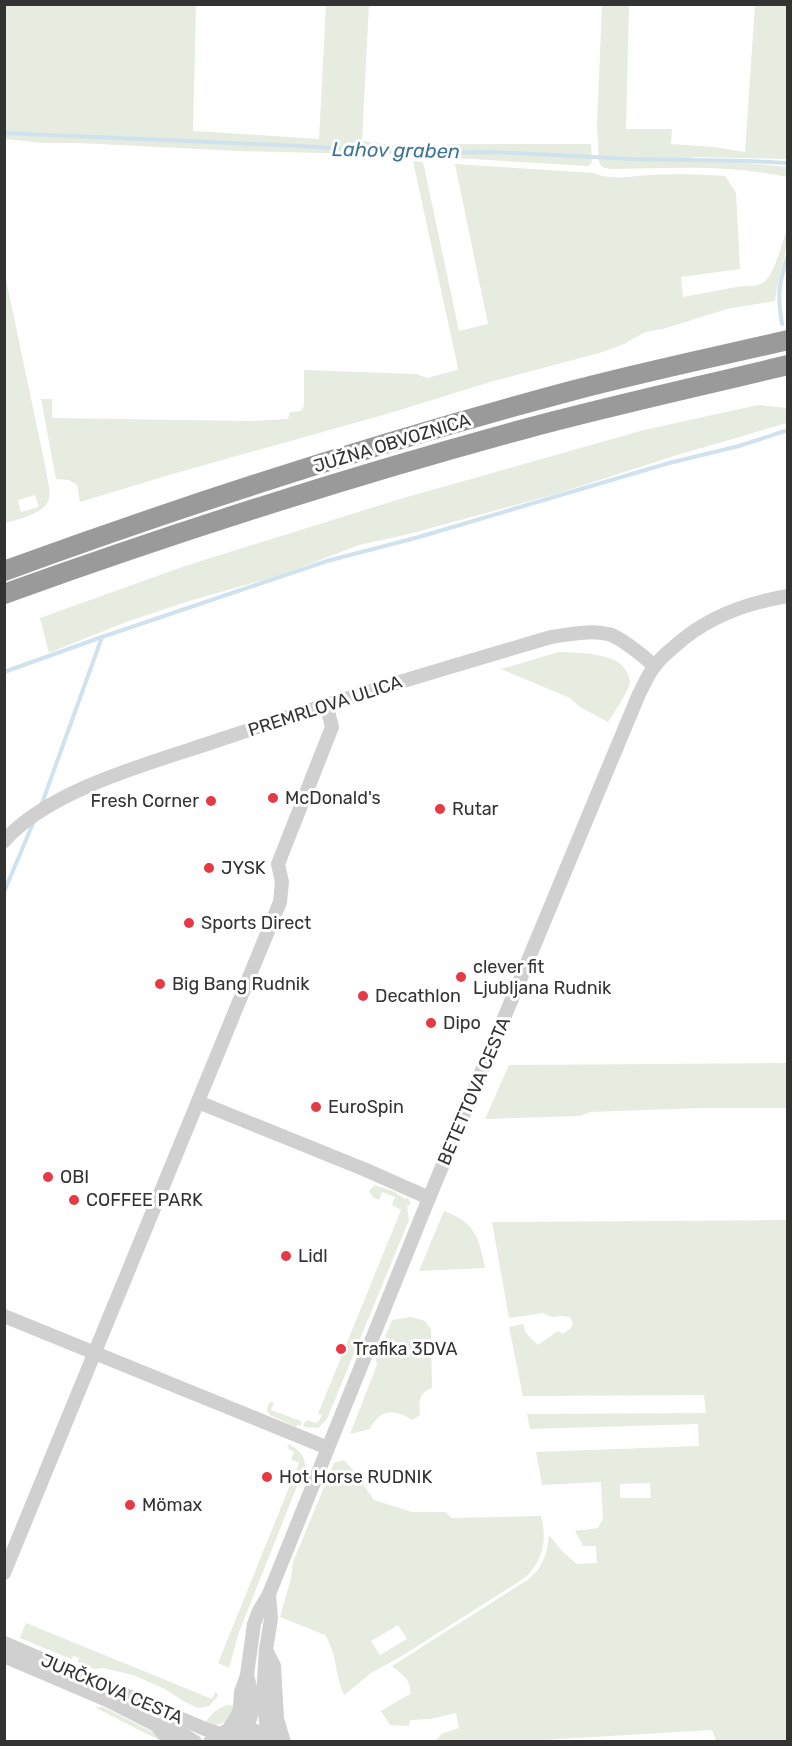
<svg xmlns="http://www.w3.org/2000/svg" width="792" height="1746" font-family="Rubik,sans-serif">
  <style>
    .green { fill: #e6ecdf; fill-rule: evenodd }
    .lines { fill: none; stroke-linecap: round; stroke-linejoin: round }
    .stream { stroke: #cfe2ee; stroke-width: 4 }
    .minor { stroke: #d0d0d0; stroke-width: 14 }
    .highway { stroke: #9a9a9a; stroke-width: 20 }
    .poi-dot { fill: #e63946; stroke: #fff; stroke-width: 2 }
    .labels { text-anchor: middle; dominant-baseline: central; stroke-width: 6; stroke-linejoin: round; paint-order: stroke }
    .street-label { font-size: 18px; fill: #333; stroke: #fff }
    .poi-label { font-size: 18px; fill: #333; stroke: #fff; text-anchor: start }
    .water-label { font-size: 20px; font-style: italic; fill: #3f7597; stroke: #fff }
  </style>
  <rect width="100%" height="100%" fill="#fff"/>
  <g class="green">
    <path d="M369,5L362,141L411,148L454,144H591L592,162L589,166H587L372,153H322L239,151L79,143H44L5,139V5H196L193,131L319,139L326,5Z"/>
    <path d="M602,5H629L626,129H672L671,144L714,147L745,152L755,5H787V159L693,157L691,161L694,162H738L787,167V177C729,164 669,168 610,169L602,167L599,162L597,125Z"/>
    <path d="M413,161L423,162L459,331L488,324L455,164L594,173C612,181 630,176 650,175C675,174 700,174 725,176L736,193L740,269L681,277L683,297L742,286C749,287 760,286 765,281C773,276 784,239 787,229C788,254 778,276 775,301L727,309L663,329L645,332L624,344L603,352L490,382L390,413L169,475L80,502L77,485L69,480L56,479L41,399H52V418L252,421L288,419L290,412L301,411L304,406V370L416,374L427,378L457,370L458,368Z"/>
    <path d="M4,270L46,470C47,479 51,490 49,499C46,513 17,520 5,523ZM35,495L39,507L21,512L18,500Z"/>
    <path d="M758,405L787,408V423L674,456L556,494L409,534L359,545L281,575L189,601L126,622L49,653L40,618L185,566L400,499L644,430Z"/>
    <path d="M559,652C578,653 618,652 627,672C629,677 631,681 629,686C624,698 615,711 608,722L580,707L570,698L501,669Z"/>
    <path d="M787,1063V1108H701L590,1112L580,1116L485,1119L509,1065Z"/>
    <path d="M375,1185L395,1192L405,1199L408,1198L411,1204L407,1206L409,1220L327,1419L318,1428L304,1427L303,1425L307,1420L316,1423L319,1421L322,1415L318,1414L401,1210L392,1205L395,1197L382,1192L379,1200L372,1197V1195L369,1191Z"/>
    <path d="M444,1211C475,1222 479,1238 485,1268L419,1271Z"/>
    <path d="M787,1220V1741H716L712,1730L509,1742L436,1741L441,1734L459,1728L456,1713L430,1719L410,1720L409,1726L390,1725L381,1711L410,1694C412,1680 402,1674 392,1666L529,1579C544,1566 547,1553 549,1535L562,1551L577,1564L597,1563L596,1546H583L575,1531L598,1528L603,1519L601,1482L542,1485L536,1452L699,1446L698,1424L530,1429L527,1414L706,1413L704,1395L523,1396L509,1327L523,1324L526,1333L538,1345L558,1331L563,1334L571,1328L573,1323L570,1317L562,1316L552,1317L543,1313L509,1318L492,1222ZM650,1483L651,1498H620V1484Z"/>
    <path d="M411,1317L425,1321L431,1329L432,1388C418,1393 419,1402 420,1415L412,1420C394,1408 380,1409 370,1429L350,1434L377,1365L376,1360L392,1320Z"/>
    <path d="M271,1402L274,1403L271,1410L301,1421V1426L297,1425L296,1427L270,1415L267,1410L268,1404Z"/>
    <path d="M289,1444C298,1449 305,1455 305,1466L239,1632L229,1668L218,1663L299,1463L291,1459L294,1452L287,1448Z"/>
    <path d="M344,1460L353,1470L374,1500L412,1512H446L451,1518L541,1516C547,1539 544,1559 526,1577L400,1657L371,1673L344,1695C335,1676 337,1653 325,1635L280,1617L291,1578L293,1562L334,1463ZM398,1625L407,1639L380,1655L371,1641Z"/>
    <path d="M26,1623L212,1699L216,1691L218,1696L209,1706L198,1708L185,1702L165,1689L133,1675L103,1668L94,1669L78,1662L79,1658L74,1656L71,1659L20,1638Z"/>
    <path d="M229,1705L237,1706C226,1722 225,1727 204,1724C212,1714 217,1707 229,1705Z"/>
    <path d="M98,1707H103L170,1741H161L96,1708Z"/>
  </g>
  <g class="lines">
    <g class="stream">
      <path d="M4,133L300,146L406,153L491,152L633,159L748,161L788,163"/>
      <path d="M782,324C777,295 779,282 788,255"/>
      <path d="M4,672L102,637L327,561L419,537L669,463L739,446L788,430"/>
      <path d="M41,806L102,637"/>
      <path d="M4,892L34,821"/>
    </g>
    <g class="minor">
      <path d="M4,841C50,789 151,763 216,741C327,703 439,670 551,637C570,634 590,630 608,634C619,636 646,658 654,666"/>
      <path d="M198,1102L366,1170L429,1198"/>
      <path d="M4,1316L328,1448"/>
      <path d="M4,1573L280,902L282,882L278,864L332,727L326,704"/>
      <path d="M4,1643L205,1729L220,1734"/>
      <path d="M266,1650L274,1666L277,1719L284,1742"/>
      <path d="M4,1656L107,1700L156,1725L164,1734L177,1742"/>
      <path d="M156,1725L169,1726L195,1742"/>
      <path d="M228,1730L238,1715L240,1708L241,1692L247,1675L254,1624L259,1611L269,1594L429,1198L639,694C644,685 648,674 655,666C660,658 668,652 675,646C707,617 745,603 788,596"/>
      <path d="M240,1738C256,1715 254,1702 247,1675"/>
      <path d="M268,1738L263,1696L266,1649L271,1619L269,1594"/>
      <path d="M210,1742C227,1725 254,1723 271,1742"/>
      <path d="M227,1742L240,1738L255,1742"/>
    </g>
    <g class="highway">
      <path d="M4,571C190,503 380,442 571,391C643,372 715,357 788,340"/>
      <path d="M4,594C176,532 351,476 528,428C614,405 701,386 788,365"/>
    </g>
  </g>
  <g class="poi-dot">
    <circle cx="273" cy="798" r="6"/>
    <circle cx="211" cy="801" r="6"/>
    <circle cx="440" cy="809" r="6"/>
    <circle cx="209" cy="868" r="6"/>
    <circle cx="189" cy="923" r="6"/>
    <circle cx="461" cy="977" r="6"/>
    <circle cx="160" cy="984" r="6"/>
    <circle cx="363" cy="996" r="6"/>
    <circle cx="431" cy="1023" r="6"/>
    <circle cx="316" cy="1107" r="6"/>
    <circle cx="48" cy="1177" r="6"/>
    <circle cx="74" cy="1200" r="6"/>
    <circle cx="286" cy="1256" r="6"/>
    <circle cx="341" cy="1349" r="6"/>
    <circle cx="267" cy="1477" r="6"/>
    <circle cx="130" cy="1505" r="6"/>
  </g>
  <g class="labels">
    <g class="street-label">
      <text transform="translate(392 443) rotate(-17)">JUŽNA OBVOZNICA</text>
      <text transform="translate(325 706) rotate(-18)">PREMRLOVA ULICA</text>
      <text transform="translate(474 1091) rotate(-67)">BETETTOVA CESTA</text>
      <text transform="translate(112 1689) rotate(23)">JURČKOVA CESTA</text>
    </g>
    <g class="poi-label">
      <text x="285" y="798">McDonald's</text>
      <text x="199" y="801" text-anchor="end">Fresh Corner</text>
      <text x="452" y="809">Rutar</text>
      <text x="221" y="868">JYSK</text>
      <text x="201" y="923">Sports Direct</text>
      <text x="473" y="967">clever fit<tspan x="473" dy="21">Ljubljana Rudnik</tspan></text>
      <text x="172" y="984">Big Bang Rudnik</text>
      <text x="375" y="996">Decathlon</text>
      <text x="443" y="1023">Dipo</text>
      <text x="328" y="1107">EuroSpin</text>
      <text x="60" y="1177">OBI</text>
      <text x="86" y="1200">COFFEE PARK</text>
      <text x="298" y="1256">Lidl</text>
      <text x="353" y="1349">Trafika 3DVA</text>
      <text x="279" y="1477">Hot Horse RUDNIK</text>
      <text x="142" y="1505">Mömax</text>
    </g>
    <g class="water-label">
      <text transform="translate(396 150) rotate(1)">Lahov graben</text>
    </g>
  </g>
  <rect width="792" height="1746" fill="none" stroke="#333333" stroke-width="12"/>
</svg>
